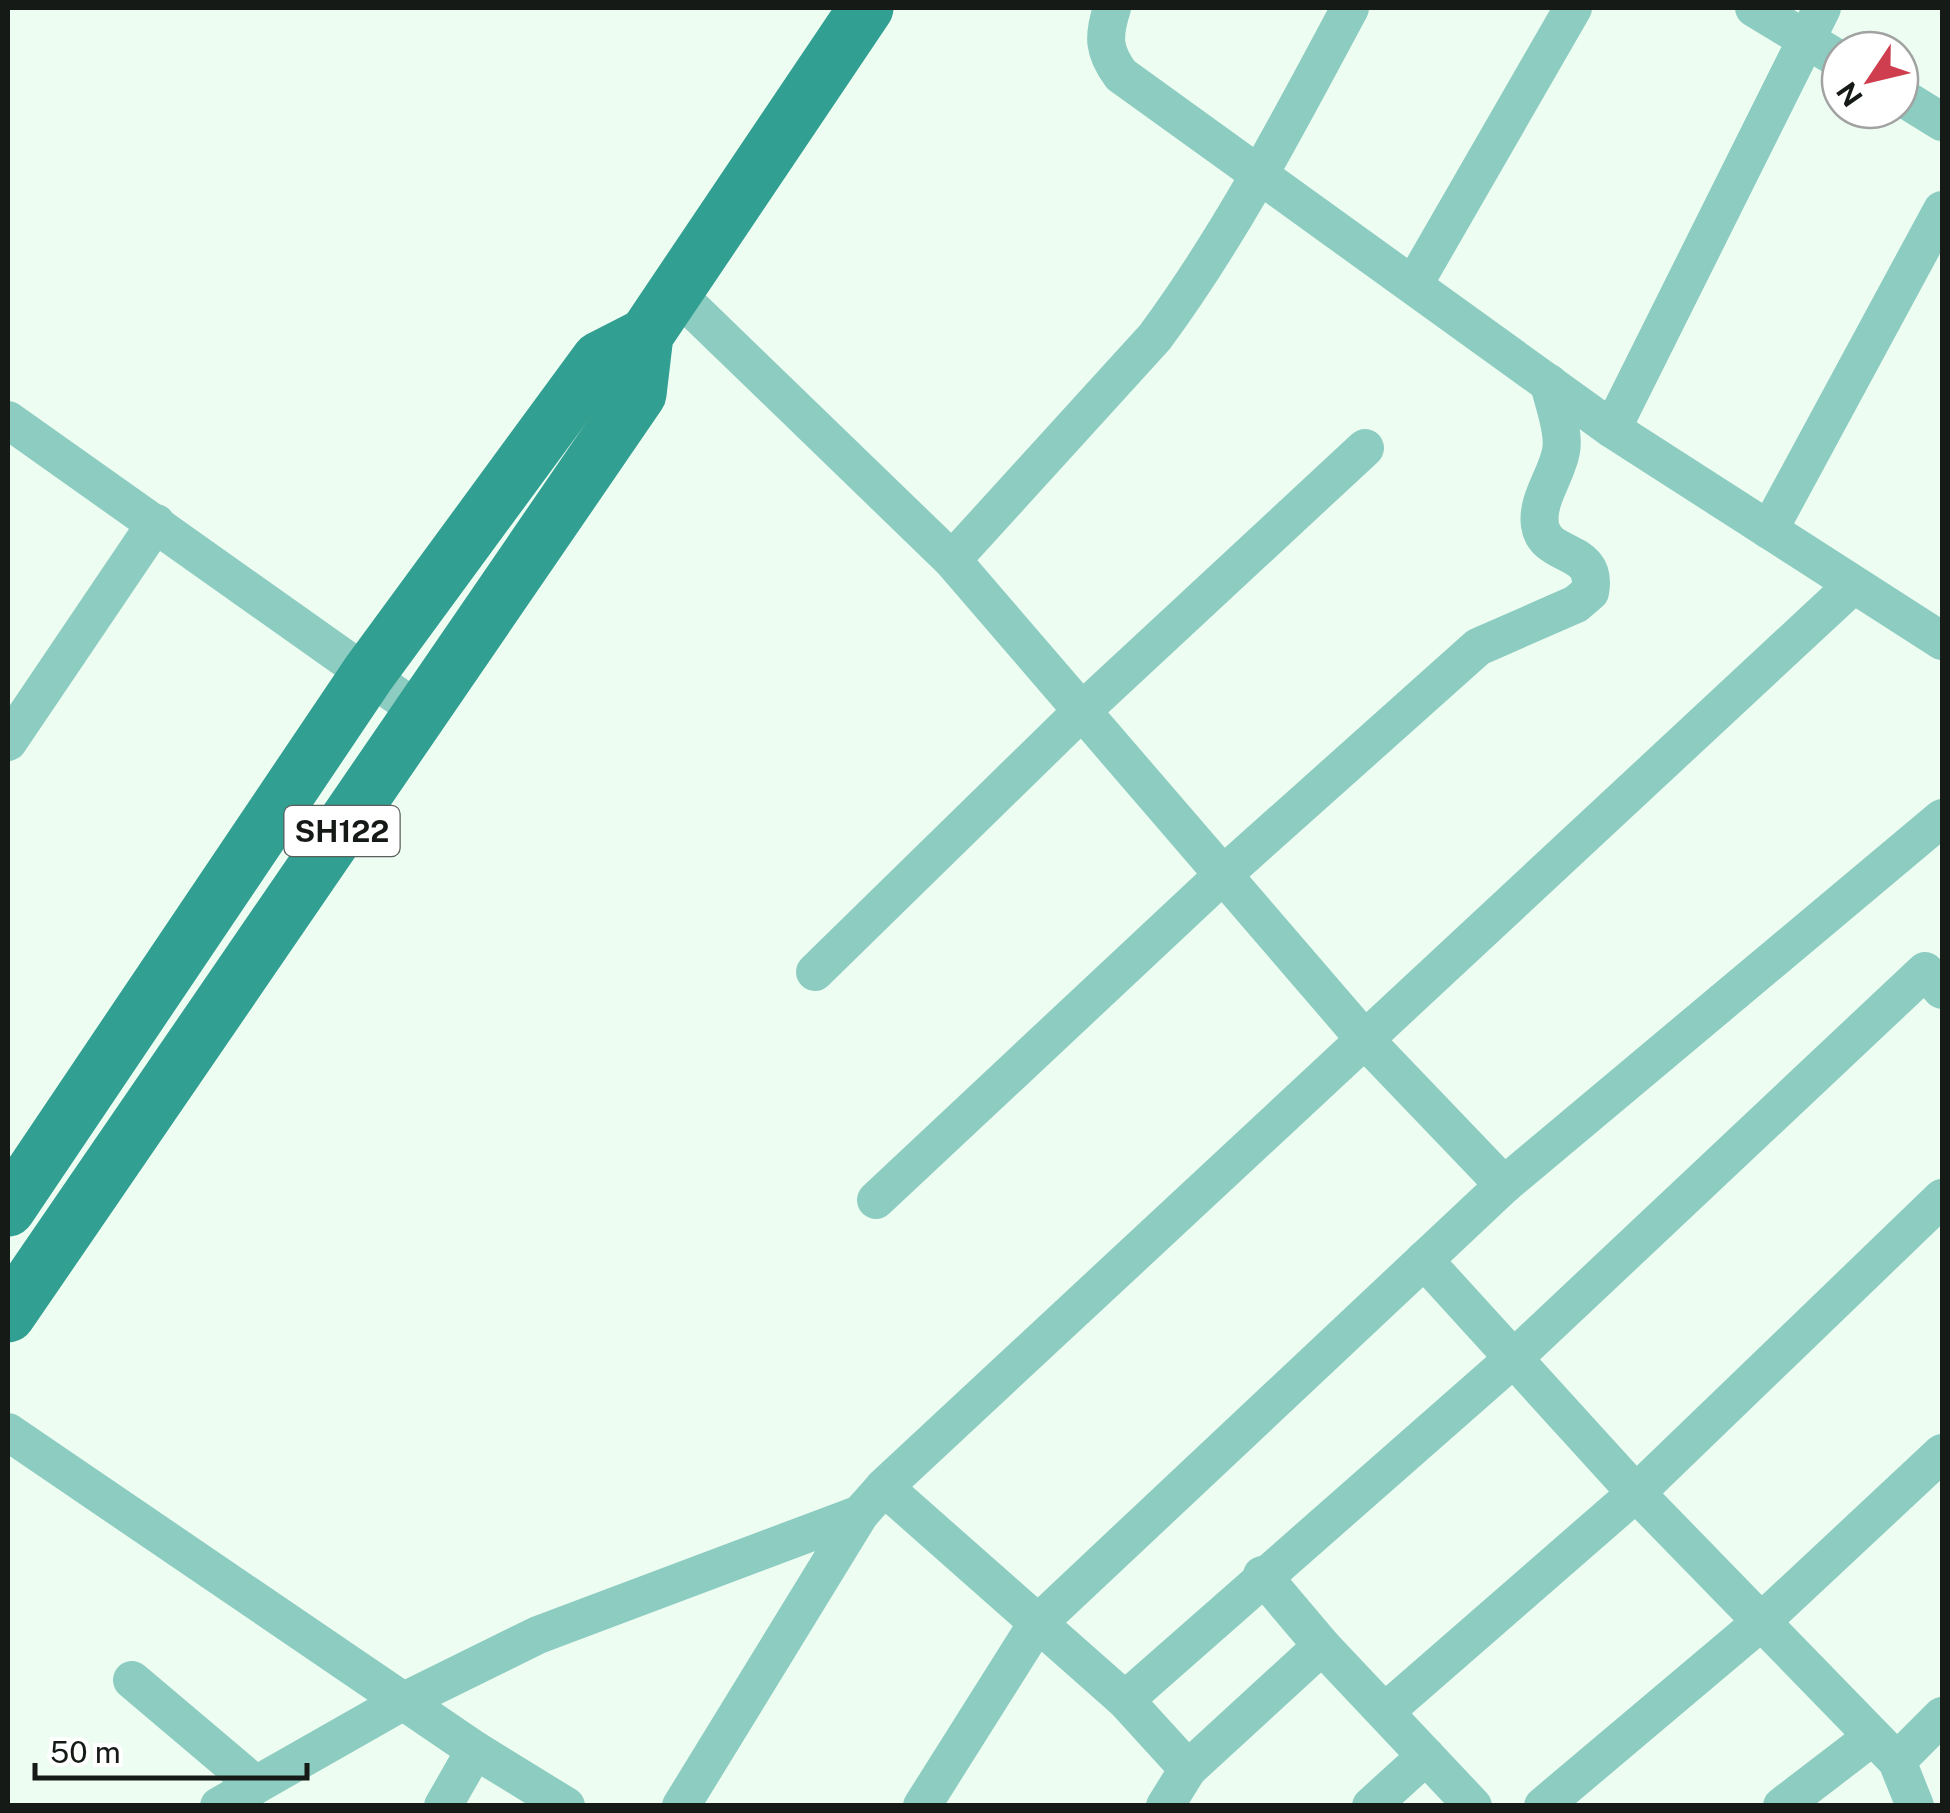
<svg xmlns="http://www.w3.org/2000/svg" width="1950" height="1813" font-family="'Public Sans',sans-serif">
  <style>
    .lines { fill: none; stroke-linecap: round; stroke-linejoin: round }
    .street { stroke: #8dccc1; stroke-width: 38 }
    .primary { stroke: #319f91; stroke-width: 55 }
    .labels { text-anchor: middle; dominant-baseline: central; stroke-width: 8; stroke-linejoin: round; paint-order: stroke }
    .shield { fill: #fff; stroke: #5b5f5c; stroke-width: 2.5 }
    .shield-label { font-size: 30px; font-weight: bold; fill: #151a16 }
  </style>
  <rect width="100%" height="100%" fill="#eefdf2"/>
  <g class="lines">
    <g class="street">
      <path d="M1112,8C1103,36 1103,51 1121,75L1612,429L1942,641"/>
      <path d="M1754,8L1840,60"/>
      <path d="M1900,96L1942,122"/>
      <path d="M1414,284L1573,8"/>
      <path d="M675,292L952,560L1367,1042L1504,1185"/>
      <path d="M8,420L423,714"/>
      <path d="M1612,429L1822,8"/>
      <path d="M1769,530L1942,210"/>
      <path d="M952,560L1155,337C1231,234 1290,120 1350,8"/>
      <path d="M8,742L156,523"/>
      <path d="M815,972L1084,709L1365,448"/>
      <path d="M876,1200L1224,874L1478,647L1576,604L1590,592C1599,546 1545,560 1540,525C1536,500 1557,475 1561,451C1565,431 1553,403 1549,383"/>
      <path d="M1424,1260L1636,1493L1897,1761L1915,1806"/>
      <path d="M8,1432L475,1750L443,1806"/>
      <path d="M884,1487L1852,586"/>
      <path d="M1262,1575L1322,1646L1473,1806"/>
      <path d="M132,1680L256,1785"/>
      <path d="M1125,1700L1515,1357L1925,971L1942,990"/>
      <path d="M1387,1710L1636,1493L1942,1198"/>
      <path d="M475,1750L566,1806"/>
      <path d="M1897,1761L1942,1716"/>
      <path d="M219,1806L402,1702L538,1635L860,1514L884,1487L1125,1700L1188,1769"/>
      <path d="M681,1806L860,1514"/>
      <path d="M922,1806L1036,1625L1504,1185L1942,818"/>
      <path d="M1165,1806L1188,1769L1322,1646"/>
      <path d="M1371,1806L1426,1756"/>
      <path d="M1543,1806L1760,1623L1942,1453"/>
      <path d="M1782,1806L1872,1737"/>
    </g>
    <g class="primary">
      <path d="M8,1209L368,674L599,359L646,335"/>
      <path d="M8,1315L639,394L646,335L866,8"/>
    </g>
  </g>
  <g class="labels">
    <rect class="shield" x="284.5" y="806" width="115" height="50" rx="8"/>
    <g class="shield-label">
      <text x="342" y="831">SH122</text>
    </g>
  </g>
  <rect width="1950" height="1813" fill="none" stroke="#151a16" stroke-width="20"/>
  <g transform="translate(1870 80) rotate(235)"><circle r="48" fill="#ffffff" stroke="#a1a3a2" stroke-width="2.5"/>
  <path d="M0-8L18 38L0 25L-18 38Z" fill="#ce3e4e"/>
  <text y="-15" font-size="28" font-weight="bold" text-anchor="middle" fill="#151a16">N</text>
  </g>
  <path d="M35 1763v15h272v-15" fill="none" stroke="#151a16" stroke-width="5"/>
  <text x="50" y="1763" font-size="30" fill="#151a16" stroke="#ffffff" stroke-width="8" paint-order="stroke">50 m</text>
</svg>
